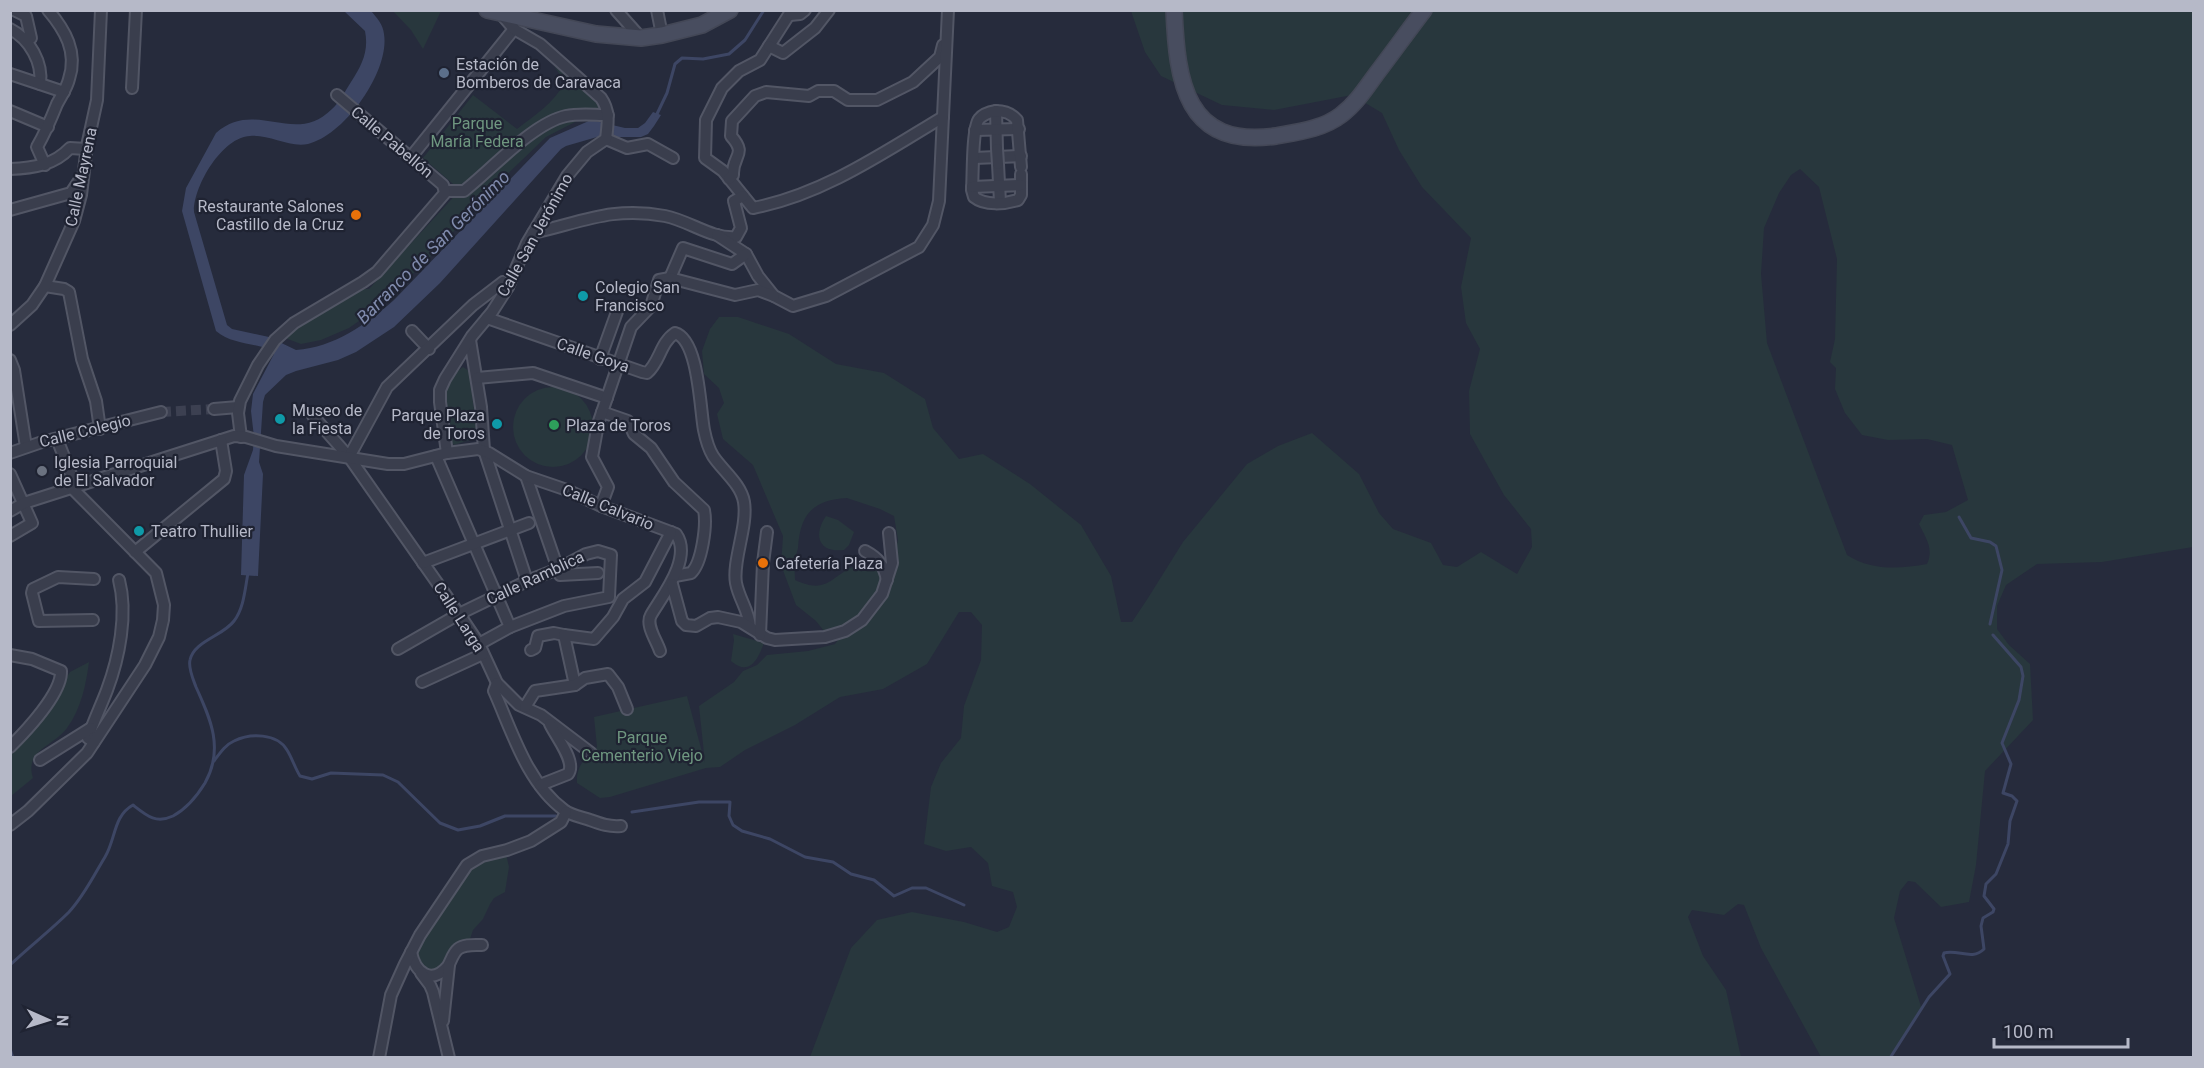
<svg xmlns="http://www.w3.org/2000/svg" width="2204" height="1068" font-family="Roboto,sans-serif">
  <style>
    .green { fill: #28373d; fill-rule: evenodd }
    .water { fill: #3d4664 }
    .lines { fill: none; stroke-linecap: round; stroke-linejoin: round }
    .stream { stroke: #3d4664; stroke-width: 3 }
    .street-tunnel { stroke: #3c4051; stroke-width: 10; stroke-dasharray: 10 5; stroke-linecap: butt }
    .street-casing { stroke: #525665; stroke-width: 14 }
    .secondary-casing { stroke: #434756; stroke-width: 18 }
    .street { stroke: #3a3e4d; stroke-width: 10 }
    .secondary { stroke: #484d5f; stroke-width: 15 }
    .street-bridge-casing { stroke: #525665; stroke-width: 14; stroke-linecap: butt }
    .street-bridge { stroke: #3a3e4d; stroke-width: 10 }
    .service-dot { fill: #5c6f8a; stroke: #1f2332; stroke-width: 2 }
    .food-dot { fill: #e8710a; stroke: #1f2332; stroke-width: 2 }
    .culture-dot { fill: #0f9aa8; stroke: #1f2332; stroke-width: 2 }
    .leisure-dot { fill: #2e9e5b; stroke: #1f2332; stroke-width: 2 }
    .worship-dot { fill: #6b7280; stroke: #1f2332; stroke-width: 2 }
    .labels { text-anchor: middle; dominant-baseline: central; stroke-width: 4.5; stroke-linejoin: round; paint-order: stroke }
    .poi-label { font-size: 16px; fill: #b6b9c8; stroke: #1f2332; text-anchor: start }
    .park-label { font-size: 16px; fill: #6f9780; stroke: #1f2332 }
    .street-label { font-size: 16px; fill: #b6b9c8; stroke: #1f2332 }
    .water-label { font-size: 18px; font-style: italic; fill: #808bad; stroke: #1f2332 }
  </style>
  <rect width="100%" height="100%" fill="#262b3c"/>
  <g class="green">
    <path d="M393,11H441L423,49L411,30Z"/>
    <path d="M1131,11H2193V547L2102,562L2037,564L2006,585L1997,606V629L2009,645L2030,664L2033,720L1985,771L1976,865L1969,902L1941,907L1915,882L1908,881L1900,891L1894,918L1922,1010L1890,1057H1821L1761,948L1744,905L1738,904L1724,915L1692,910L1688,917L1703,956L1726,990L1741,1057H810L851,948L877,920L912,912L964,922L997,932L1009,927L1017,907L1013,892L992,886L988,863L971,847L946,851L924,844L931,787L941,763L961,738L964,706L981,660L982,625L971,612H959L927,664L883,689L840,697L795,725L745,750L720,767L706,768L610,797L600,798L577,783C576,766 585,758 597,747L594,717L687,696L705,763L699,706L734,682L743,671L757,665L767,655L808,651L835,644L838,640L836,635L824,631L816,621L796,605L781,565L783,536L753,465L723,439L717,414L724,403L719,388L704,374L702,351L710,329L719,317H738L789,334L836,364L884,373L925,399L933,428L959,459L983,454L1030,484L1081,525L1111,576L1121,622H1132L1148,598L1183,542L1247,464L1278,446L1312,433L1359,474L1379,513L1393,529L1431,543L1443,565L1457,567L1481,552L1517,574L1532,547L1531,529L1504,495L1470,434L1469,391L1480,349L1466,323L1461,287L1471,238L1422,187L1399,150L1382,113L1352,95L1274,110L1222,105L1161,76L1145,52ZM1800,169L1819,187L1837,259L1835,339L1830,362L1836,368L1835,389L1845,413L1862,435L1888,440L1927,439L1952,445L1968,500L1946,512L1924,515L1919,524C1926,538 1934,549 1927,564C1899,569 1872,571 1847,555L1767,343L1761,274L1764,228L1779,193L1791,175ZM847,498L880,509L894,516L898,540L887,580L872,565C868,564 862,563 858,565C831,574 829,596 795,580C795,574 794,567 794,561C795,557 797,552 798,548C800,514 813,500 847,498Z"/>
    <path d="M554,66C570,79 595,92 602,112L579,120L546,137L499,182L432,255L379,307L349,328L321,340L301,344L285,338L287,328L349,289H369L460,190L423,158L473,95L517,129C535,115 554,103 565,82Z"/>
    <path d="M463,367L469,371L477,433L473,439L454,445L449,440C446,415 437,383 463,367Z"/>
    <circle cx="553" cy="427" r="40"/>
    <path d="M826,516L838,520L854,532L849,545L844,550C818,553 813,535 826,516Z"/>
    <path d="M733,634L764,643C758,659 750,677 731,661L734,640Z"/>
    <path d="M89,662C86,685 81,709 67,728C54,746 24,750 33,778L11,796L10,750L40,719L70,672Z"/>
    <path d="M506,854L509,867L505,892L494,898L490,904L483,919L473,930L469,942L439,970L433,971L422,969L416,952L419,944L464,876C476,863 489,858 506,854Z"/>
  </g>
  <path class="water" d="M344,11H371C377,18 383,24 384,34C390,71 345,135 308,144C289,148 269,134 250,136C222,137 193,187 194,212L227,325L232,329L269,337L296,350C335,347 365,325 394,300L550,138L591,120L625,128H638L645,123L653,112L661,115L654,126L648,134L641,137H597L566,146L561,149L440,283L394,327L356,352L338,360L296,371L286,375L265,395L263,402L259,462L263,474L258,576L241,575L244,475L253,450L254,437L251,411L253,394L274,354C266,342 234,347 216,331L182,211L186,188L216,133C256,98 294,147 332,109C340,102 345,91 351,82C362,65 369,51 365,31Z"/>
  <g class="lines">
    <g class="stream">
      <path d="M656,116L667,93L675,64L682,58L703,59L729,54L745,40L764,10"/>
      <path d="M1959,517L1971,538L1990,542L1996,546L2002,570L1990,624"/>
      <path d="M214,761C220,753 225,745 234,741C250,733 277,733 287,750C292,758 295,768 300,776L312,779L331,773L383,775L398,782L440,823L458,830L480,826L505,816H556"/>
      <path d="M632,812L699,802H730L729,816L733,825L742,831L770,839L805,857L833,862L851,874L874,880L894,896L912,888H926L964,905"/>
      <path d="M10,965C29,947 51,930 69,912C84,896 94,875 105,857C116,839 113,816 133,805C147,816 156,824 173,816C188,808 197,796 205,783C224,749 211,720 196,687C193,679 188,668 190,660C194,641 223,636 234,621C244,608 245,589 248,573"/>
      <path d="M10,1049L13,1058"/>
      <path d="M1890,1058L1929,997L1950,974L1943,956L1944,953C1958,949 1972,961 1984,949L1981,926L1983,918L1993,912L1994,909L1984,896L1986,884L1996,874L2008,844L2010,821L2017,801L2012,796L2003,793L2011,764L2002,743L2019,700L2023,676L2021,667L1993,635"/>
    </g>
    <path class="street-tunnel" d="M161,412L214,409"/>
    <defs>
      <g id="street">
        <path d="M14,10L26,16L31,38"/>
        <path d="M616,10L641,38"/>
        <path d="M657,10L662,35"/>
        <path d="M792,10L760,60L739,71L722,88L706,120L705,158L723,171L753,208C822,195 883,153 943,117"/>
        <path d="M790,15L800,14L805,10"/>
        <path d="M10,29C30,39 43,63 40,84"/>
        <path d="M769,46L783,53L815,28L829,10"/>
        <path d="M10,74L64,92"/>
        <path d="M132,88L136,10"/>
        <path d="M10,111L48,127"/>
        <path d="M996,111L997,149"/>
        <path d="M975,130L1019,129"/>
        <path d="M606,139L627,148L648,144L673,158"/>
        <path d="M411,157L514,29L512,24"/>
        <path d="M974,158L1021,156"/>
        <path d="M998,164L1000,202"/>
        <path d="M45,165L37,147C45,133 51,119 57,104C61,96 67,88 69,79C78,52 65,30 48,10"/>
        <path d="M1021,167L1017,120C1011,113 1005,111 996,111C990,112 983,114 979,119C972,128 973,176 972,190L974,197C985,206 1005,204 1018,200L1021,195V174"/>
        <path d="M10,169C34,168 54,165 70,148L86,149"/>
        <path d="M729,179L733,175C732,155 748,155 731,136L732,121L755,96L766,92L809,96L818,91H834L848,100H877L913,82L940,57L943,45"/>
        <path d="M972,187L1021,185"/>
        <path d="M445,191H464C491,170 533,123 566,116C579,113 594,115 608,115"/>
        <path d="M10,210L71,193L81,178"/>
        <path d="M533,233C582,222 613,206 665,216C690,221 711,239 736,237L741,228L734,201L743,196"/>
        <path d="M717,235L746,254L758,276L774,296L793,306L826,296L919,247L933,225L939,201L948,10"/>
        <path d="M670,278L683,248L732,264L746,254"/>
        <path d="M45,286L64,289L69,292L82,359L96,401L100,429"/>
        <path d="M487,318L642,372L647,373C660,362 660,343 675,333C699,340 700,410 704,430C706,440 708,448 713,456C722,470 741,484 744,502C748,527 732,561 736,583C739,599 749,611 750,627"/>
        <path d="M10,325L32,305L45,286L74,221L81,195L87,146L97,100L101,10"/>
        <path d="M412,331L429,349"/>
        <path d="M470,340L481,407L484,450L527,581"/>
        <path d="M600,359L618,309"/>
        <path d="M10,360L14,370L26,447"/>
        <path d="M477,378L533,373L607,398"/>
        <path d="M214,409L238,407"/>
        <path d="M602,412L628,421L634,434L651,448L674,482L704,510C707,525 702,563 691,573L675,576"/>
        <path d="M313,416L349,457L459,614L479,644L497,683L519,705L541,715L591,753"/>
        <path d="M241,437L238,413L240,401L258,365L275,340L294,323L363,282L377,272L445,193L443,185L337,95"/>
        <path d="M57,439L76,487"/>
        <path d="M10,453L42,442L161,412"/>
        <path d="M447,453L440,402V390L445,379L472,336L492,312L508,287L527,243L567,176L587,152L606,139C608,123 610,111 601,98L540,44L514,29L501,14"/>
        <path d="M436,456L510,627"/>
        <path d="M349,457L387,387L473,305L503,282L508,287"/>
        <path d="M10,474L32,523L10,536"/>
        <path d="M526,476L560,575L598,573"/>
        <path d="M601,506L608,487L592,457L598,424L631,327L651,306L659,280L670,278L735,295L758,290L774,296"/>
        <path d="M10,511L24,503L234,436L246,437L276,446L388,464H404L447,453L478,449L489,453L526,476L567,490L601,506L676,534C693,558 662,596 651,615C645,625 657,641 660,651"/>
        <path d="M865,551C878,558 884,565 887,580"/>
        <path d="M135,552L224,479L226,471L221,440"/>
        <path d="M423,563L529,523"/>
        <path d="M672,584L682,621L686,625L696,626L710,618L718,617L741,622L767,638L775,640L825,637L845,631L862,620L882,594L892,563L889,533"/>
        <path d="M93,620L39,621L32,593L33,589L58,577L94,579"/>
        <path d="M760,635L763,563L767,532"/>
        <path d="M398,649L459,614L527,581L558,569L586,554L598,551L611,555L609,597L564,606L510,627L479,644"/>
        <path d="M531,650L535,648L538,636L554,633L564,635"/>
        <path d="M10,655L32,659L61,671C62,693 26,731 10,747"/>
        <path d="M422,682L483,654"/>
        <path d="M497,683L494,691C512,731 527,783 564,810C570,815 581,817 590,820C601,824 609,827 621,826"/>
        <path d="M575,685L564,635L594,639L613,617L623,599L645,582L671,532"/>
        <path d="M525,707L535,691L575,685L585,678L608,674L618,687L627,709"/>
        <path d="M94,742L88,738C93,722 101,706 107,690C119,658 128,614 119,580"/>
        <path d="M40,760L91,728"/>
        <path d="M540,785L568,774C577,762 556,737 550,724"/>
        <path d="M10,825L28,811L87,753L145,665L159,637L163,620L164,605L156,573L72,488"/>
        <path d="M411,952C415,972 431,986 448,966C451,961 453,953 458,949C464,944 474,945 482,945"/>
        <path d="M421,973L430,985L433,992L449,1058"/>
        <path d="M443,1021L449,965"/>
        <path d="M379,1058L391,995L405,964L420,935L467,865L482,856L507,850L531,841L561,822L566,812"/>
      </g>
      <g id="secondary">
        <path d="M487,10L596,34L641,38L662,35L702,25L730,10"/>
        <path d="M1174,10C1177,81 1185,149 1276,136C1298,132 1323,129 1341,115C1356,104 1366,88 1377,73C1393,52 1408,31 1424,10"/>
      </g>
    </defs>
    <use href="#street" class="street-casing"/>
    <use href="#secondary" class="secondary-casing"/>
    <use href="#street" class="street"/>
    <use href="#secondary" class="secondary"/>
    <defs>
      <path id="street-bridge" d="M997,149L998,164"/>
    </defs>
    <use href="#street-bridge" class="street-bridge-casing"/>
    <use href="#street-bridge" class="street-bridge"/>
  </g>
  <circle class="service-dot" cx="444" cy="73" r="6"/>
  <g class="food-dot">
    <circle cx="356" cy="215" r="6"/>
    <circle cx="763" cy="563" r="6"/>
  </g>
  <g class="culture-dot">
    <circle cx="583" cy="296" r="6"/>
    <circle cx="280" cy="419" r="6"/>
    <circle cx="497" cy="424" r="6"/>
    <circle cx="139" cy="531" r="6"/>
  </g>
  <circle class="leisure-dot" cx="554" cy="425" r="6"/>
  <circle class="worship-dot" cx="42" cy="471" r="6"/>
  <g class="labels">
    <g class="poi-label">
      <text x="456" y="64">Estación de<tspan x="456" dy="18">Bomberos de Caravaca</tspan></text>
      <text x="344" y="206" text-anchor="end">Restaurante Salones<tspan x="344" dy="18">Castillo de la Cruz</tspan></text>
      <text x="595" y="287">Colegio San<tspan x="595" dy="18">Francisco</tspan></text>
      <text x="292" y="410">Museo de<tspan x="292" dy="18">la Fiesta</tspan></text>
      <text x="485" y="415" text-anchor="end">Parque Plaza<tspan x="485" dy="18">de Toros</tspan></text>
      <text x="566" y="425">Plaza de Toros</text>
      <text x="54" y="462">Iglesia Parroquial<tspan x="54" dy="18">de El Salvador</tspan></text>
      <text x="151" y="531">Teatro Thullier</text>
      <text x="775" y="563">Cafetería Plaza</text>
    </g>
    <g class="park-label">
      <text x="477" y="123">Parque<tspan x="477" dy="18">María Federa</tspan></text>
      <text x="642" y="737">Parque<tspan x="642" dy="18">Cementerio Viejo</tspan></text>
    </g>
    <g class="street-label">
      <text transform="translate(392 142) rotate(40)">Calle Pabellón</text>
      <text transform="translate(81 177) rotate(-78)">Calle Mayrena</text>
      <text transform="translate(535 235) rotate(-61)">Calle San Jerónimo</text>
      <text transform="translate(593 355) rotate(19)">Calle Goya</text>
      <text transform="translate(85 431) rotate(-14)">Calle Colegio</text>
      <text transform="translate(608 507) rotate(22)">Calle Calvario</text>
      <text transform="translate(535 578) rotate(-25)">Calle Ramblica</text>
      <text transform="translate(459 617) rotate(57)">Calle Larga</text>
    </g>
    <g class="water-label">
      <text transform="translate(433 247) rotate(-45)">Barranco de San Gerónimo</text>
    </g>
  </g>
  <rect width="2204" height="1068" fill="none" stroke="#b6b9c8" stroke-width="24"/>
  <g transform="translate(48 1020) rotate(93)" stroke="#1f2332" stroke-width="4.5" paint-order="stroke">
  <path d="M0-4.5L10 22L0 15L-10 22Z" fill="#b6b9c8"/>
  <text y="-9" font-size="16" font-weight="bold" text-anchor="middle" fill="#b6b9c8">N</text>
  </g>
  <path d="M1994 1038v9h134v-9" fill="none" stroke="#b6b9c8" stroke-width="3"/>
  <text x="2003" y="1038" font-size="18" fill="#b6b9c8" stroke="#1f2332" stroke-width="4.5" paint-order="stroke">100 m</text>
</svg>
